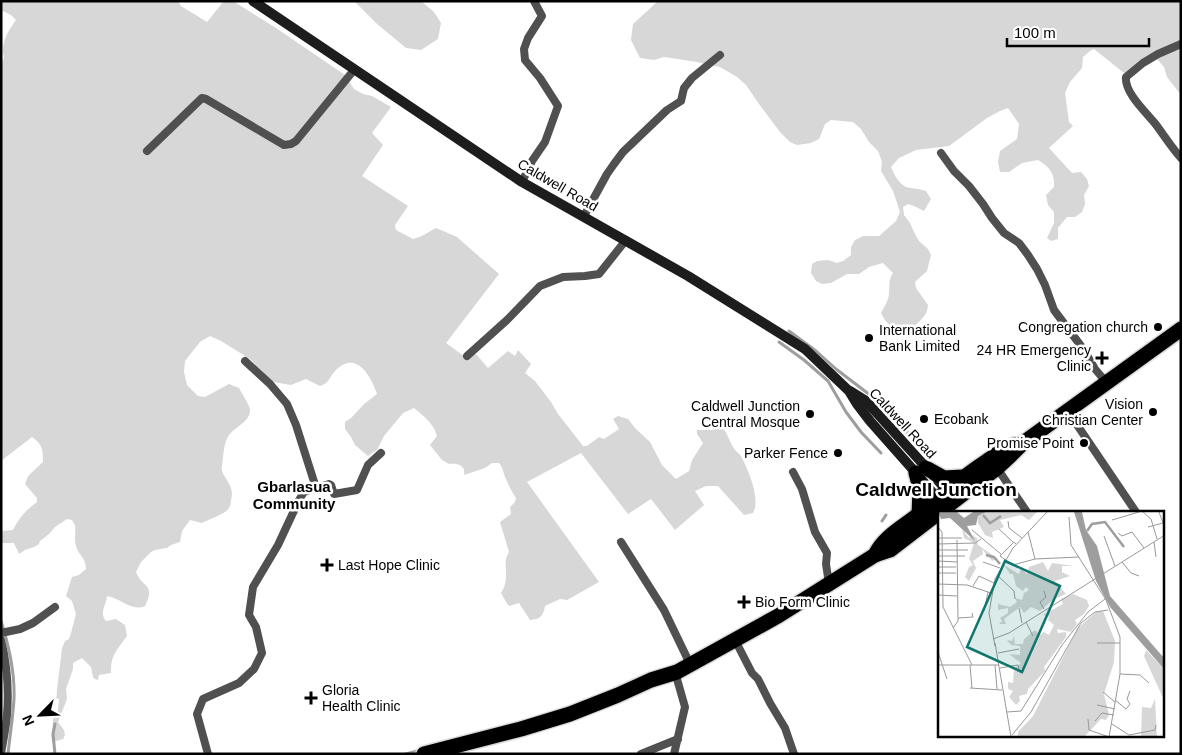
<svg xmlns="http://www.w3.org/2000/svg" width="1182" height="755" font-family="Arial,sans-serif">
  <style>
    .green { fill: #d7d7d7 }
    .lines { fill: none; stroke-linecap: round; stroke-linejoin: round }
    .stream { stroke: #9e9e9e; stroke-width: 3 }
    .highway-casing { stroke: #dbdbdb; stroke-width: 18 }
    .street { stroke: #505050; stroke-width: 8 }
    .secondary { stroke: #1d1d1d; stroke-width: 10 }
    .highway { stroke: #000; stroke-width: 15 }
    .poi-dot { fill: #000; stroke: #fff; stroke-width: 2 }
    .labels { text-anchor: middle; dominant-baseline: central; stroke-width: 5; stroke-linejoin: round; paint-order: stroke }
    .street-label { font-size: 14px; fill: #000; stroke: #fff }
    .poi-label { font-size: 14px; fill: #000; stroke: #fff; text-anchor: end }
    .neighbourhood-label { font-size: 15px; font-weight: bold; fill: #000; stroke: #fff }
    .district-label { font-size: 19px; font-weight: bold; fill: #000; stroke: #fff }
    .inset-river { fill: none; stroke: #9e9e9e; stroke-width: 2.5 }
    .inset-road { fill: none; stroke: #999; stroke-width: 1 }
    .view { fill: #0f766e; fill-opacity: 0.15; stroke: #0f766e; stroke-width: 2.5 }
    .inset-edge { fill: none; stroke: #000; stroke-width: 2.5 }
  </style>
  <rect width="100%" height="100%" fill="#fff"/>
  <g class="green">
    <path d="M1,1H178L181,6L207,22L224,1H233L276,28L345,75L354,89L363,94L372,96L391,107L372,133L383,145L362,176L408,206L395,225L396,230L413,239C422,237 428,232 436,228L457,237L499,274L446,343L468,359L476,354L488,368L508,351L515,356L518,350L531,364L525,373L535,381L551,402L558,414L583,446H587L599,437L604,439L619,429L613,419L618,416L628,419L635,428L650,442L662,465L676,479L689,471L692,460L703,443L697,434V430H712L722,426C727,433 729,440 733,447C735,451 739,453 741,456C748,469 761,499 753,513L744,515L718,486H706L695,491L704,505L675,530L651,499L628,514L581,453L527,482L599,582L567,600L560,599L545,606C543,617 540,619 530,620L519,603L509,606L506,602L501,593C504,588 506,583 506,577C507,566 503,562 509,552L500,522L511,514L510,507L515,502L516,498C512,492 509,486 506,479C503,473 503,467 499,463H492L485,468L464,475C466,465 457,463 449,464L442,460L430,445L437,436C434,424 423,415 414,408L403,413L384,436L377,450L368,456L355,445L351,437L345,429V422L351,418L364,404L377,394C371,376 356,350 336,370C329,377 330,383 320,386L306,379L291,385L273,382L250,359L221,341L210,336L200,342L185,361L184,372L187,385L198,396L205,397L229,384L239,388C242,394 249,404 250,409C251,421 236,426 229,435C223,444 224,454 222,465C219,477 236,483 231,500C231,503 230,506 229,508C226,514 209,519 202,523L190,520L182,531L180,542L171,545L167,548L155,550L151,552L141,562L136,572C142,588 156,583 145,606C132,612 120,598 107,596C106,606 99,613 106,621L116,619L125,625L127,636C118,649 110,655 111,673L99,675L98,680L95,679L93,677L91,667L82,658L73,663V669L66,689L67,699L58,722L64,730L65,735L63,739L52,742C51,733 53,728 53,719L58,710L59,699L56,698L62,648L65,641L69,639L71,633L76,614L72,601L66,596L72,577L79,575L86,569C86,557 78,555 76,546C74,540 76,532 75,525L72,520L67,519L55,527L49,534L40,541L39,544L34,547L25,550L19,554L14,543H1V531L13,530C19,518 26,510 37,502V498L25,484L28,476L43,462C43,450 43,445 32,437L1,461V67L4,57C0,44 8,31 16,20L11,15L1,10Z"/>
    <path d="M354,1H421L434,12L441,23L438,39L421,50L406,48L376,23Z"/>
    <path d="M658,1H1181V95L1167,77L1164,67L1157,59L1124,73L1094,49L1090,51L1083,57L1082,68L1070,82L1065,93L1069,122L1073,126L1049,148L1072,173L1081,172L1087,179L1089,186L1084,195L1085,204L1082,212L1075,217H1067L1058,228V239L1051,241L1047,238L1054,223V212L1048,205L1046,195L1054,187C1055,174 1050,167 1038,160L1022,163L1009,172H1000L998,162L1000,151L1017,139L1019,124L1008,108L1000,111L987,118L949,146L916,150L899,158L891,167C894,174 898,183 906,187C910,188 921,189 926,191L931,199L924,211L914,206L908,204L903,207L904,215L910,223L915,234L919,241L928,249L931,255L927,271L915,282L916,288L928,305C927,314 925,315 919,322C903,337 889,330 881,313C884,307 889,300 889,293C890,285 888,281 893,273L883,263L869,267L859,274H847L831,283L822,284L816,281L811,273L812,264L817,261L828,260L837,263L843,261L851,255V247L855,240L863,236H879L896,221L900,212L893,191L881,171L882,162L878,151L869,142L861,129L853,122L831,120L825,124L819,139L811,143L797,145L790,142L780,132L759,104L746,85L737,77L720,67L697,62L664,57L654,60L640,58L631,40L633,24Z"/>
  </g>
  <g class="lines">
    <g class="stream">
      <path d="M789,331L816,351L836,369L883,405L908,433"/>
      <path d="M779,342L804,360L828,381L846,412L861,432L881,453"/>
      <path d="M882,521L886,515"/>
      <path d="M1,621C9,646 15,673 14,699C13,717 10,735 8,754"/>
      <path d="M55,724L53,734L55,754"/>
      <path d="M406,754L421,750"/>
    </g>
    <defs>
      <g id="highway">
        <path d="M926,468L944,478L963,477"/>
        <path d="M916,473L920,488L919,515"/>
        <path d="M875,555C885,535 904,527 920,513C941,496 961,478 984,463C994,456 1003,449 1014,445"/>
        <path d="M424,754L521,729L570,714L618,695L651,680L677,672L778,616L875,555L890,550L997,468L1010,456L1023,443L1181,329"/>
      </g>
    </defs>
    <use href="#highway" class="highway-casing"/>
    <g class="street">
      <path d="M1181,44L1158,54L1143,63L1126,77C1124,93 1148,114 1157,126C1165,137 1172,148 1181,158"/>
      <path d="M147,151L202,98L206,99L284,145L291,144L296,141L354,70"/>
      <path d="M941,153L954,171L969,186L983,204L992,218L1004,233L1019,243L1028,255L1037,269L1045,285L1054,310L1084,350L1095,369L1107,383"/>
      <path d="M522,182L532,161L545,142L558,106L540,78L525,60L524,49L528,38L542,16L534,1"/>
      <path d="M584,216L607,174L614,164L623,152L667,110L681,101L684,88L692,78L720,55"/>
      <path d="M467,356L507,320L540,286L563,277L585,276L599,274L626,240"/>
      <path d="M245,361L270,384L287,404L296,425L316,488"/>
      <path d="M1067,410L1136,512"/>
      <path d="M997,468L1027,512"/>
      <path d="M793,472L802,489L815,532L827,553L826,564L828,577L832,583"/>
      <path d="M621,542L664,610L690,664"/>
      <path d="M1,633L20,629L33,623L55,607"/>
      <path d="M1,640C7,664 9,689 7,715C6,728 3,741 1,754"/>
      <path d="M735,640L752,673L758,679L770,703L785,728L794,754"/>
      <path d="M208,754L197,714L203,699L239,683L254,669L262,653L256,627L249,615L253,587L278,545L299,500L304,492L329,484L331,485L334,494L357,490L368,465L381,453"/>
      <path d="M641,754L678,739"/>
      <path d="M674,754L685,707L675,672"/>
    </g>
    <g class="secondary">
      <path d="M253,1L522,182L688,276L805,349L849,391L857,404L870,421L916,473L941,503"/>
      <path d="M850,391L866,401L951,495"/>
    </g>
    <use href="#highway" class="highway"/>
  </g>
  <g class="poi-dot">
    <circle cx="1158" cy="327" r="5"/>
    <circle cx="869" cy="338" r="5"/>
    <path d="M1099.5 350.5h5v5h5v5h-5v5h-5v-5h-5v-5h5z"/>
    <circle cx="1153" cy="412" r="5"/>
    <circle cx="810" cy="414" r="5"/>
    <circle cx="924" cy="419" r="5"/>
    <circle cx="1084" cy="443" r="5"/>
    <circle cx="838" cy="453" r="5"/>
    <path d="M324.5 557.5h5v5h5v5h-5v5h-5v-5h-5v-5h5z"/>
    <path d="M741.5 594.5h5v5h5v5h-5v5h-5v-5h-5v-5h5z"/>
    <path d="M308.5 690.5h5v5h5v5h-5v5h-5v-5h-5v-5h5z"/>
  </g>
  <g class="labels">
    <g class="street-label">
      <text transform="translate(558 185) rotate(30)">Caldwell Road</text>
      <text transform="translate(903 423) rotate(47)">Caldwell Road</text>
    </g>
    <g class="poi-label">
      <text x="1148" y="327">Congregation church</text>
      <text x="879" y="330" text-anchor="start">International<tspan x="879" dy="16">Bank Limited</tspan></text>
      <text x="1091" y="350">24 HR Emergency<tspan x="1091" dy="16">Clinic</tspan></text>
      <text x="1143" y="404">Vision<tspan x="1143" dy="16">Christian Center</tspan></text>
      <text x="800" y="406">Caldwell Junction<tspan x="800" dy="16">Central Mosque</tspan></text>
      <text x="934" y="419" text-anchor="start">Ecobank</text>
      <text x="1074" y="443">Promise Point</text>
      <text x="828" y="453">Parker Fence</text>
      <text x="338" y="565" text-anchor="start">Last Hope Clinic</text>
      <text x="755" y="602" text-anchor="start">Bio Form Clinic</text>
      <text x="322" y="690" text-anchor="start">Gloria<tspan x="322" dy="16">Health Clinic</tspan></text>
    </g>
    <g class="neighbourhood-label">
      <text x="294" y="486">Gbarlasua<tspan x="294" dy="17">Community</tspan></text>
    </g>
    <g class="district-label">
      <text x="936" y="489">Caldwell Junction</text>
    </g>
  </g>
  <g transform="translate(938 511)">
    <rect width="226" height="226" fill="#fff"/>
    <path d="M48,1H99L91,9L83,4L62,9L66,16L54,21L55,27L47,24L40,12V5ZM24,18L31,27L34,24L39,27L40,34L60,48L54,50L44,38L45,43L35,50L38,57L31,70L27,66L31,56L35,54L31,48L36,32L26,27ZM105,51L110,60L114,52L136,55H124V61L132,65L117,70L128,83L116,88L102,100L93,96L86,102L82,96L66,108L68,113H61L64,110L62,107L70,102V97L60,99V93L72,96L79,91L77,87L84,89L86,82L91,79L88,76L85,80L78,75L75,63H72L66,54L81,63L83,57L89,63L91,56ZM135,83L149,89L151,95L146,103L137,109L139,113L133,121L119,118L120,122L128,121V126L106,156L107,160L90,178L89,183L81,185L82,190L78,194L71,186L75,180L70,178V171L75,172L76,158L83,152L71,143L82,144V135L73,134L69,129L74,130L76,125L77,133H85L86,128L97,119L102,124L106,121L111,124L116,114L110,109L111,106L105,104L125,93L123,88ZM165,100L177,130L176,151L166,183L171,204L168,209L163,208L146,226H80V221L95,205L140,117L158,101ZM208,139L226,158V189L206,145ZM217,188L219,226H203L204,196L213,197Z" fill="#d7d7d7"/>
    <path d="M0,1H19L26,7L35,1H48L40,5L38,14L29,15L37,30L12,7L3,8ZM136,1H144L148,19L159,35L172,85L226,147V158L172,96L158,70Z" fill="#9e9e9e"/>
    <path class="inset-river" d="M45,4L52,12L63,5M149,20L154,13L167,11L186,36M48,44L56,46L62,53"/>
    <path class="inset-road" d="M205,1L213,8L219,28M221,1L227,17M131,6L133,34L168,89L182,126V163L171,226M174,9L201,1M70,10L71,17L84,27M0,16L4,21L5,96L34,154M210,16L225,12M61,18L75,31M34,19L64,44M90,21L97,48M180,22L184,25L194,21L206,37M166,25L177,55M0,27H24M216,31L218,46M0,33L37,32L43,28M78,33L76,31L62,45L75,54L97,48L141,46M0,39H30M0,45H27M0,50L19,51M45,51L62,57M184,51L193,62L201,65M0,56H18M0,62H18M60,65L76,80L77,88M0,73L29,74L53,82M35,75L41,65L56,72M0,84L19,85M81,97L84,112M106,98L102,91L108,86L106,80M46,100L50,81M20,107L35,106L34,102M88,111L95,125M15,117L20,110L19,29M55,128L71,122L227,24M57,132L73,226M159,132H182M57,135L51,102L57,68L75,37L109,1M0,141L9,168M60,142L81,138M0,154H61M32,154L34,177M57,154L59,178M62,157L80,154L81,159M182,163L202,164L211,172M32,177L64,179M165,181L177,191M177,189L188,198L192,193L189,188L192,180M159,194L177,198M69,201L83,200L124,134L150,101L167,88M150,208L151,219L171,226M157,210L164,202L176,204M174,213L191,224L217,219L218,214M74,224L93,201L143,112L157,101L170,99"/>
    <path class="view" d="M67,50L122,75L84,161L29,136Z"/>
    <rect width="226" height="226" class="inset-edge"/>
  </g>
  <rect width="1182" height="755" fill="none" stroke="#000000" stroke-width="5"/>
  <g transform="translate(40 715) rotate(246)" stroke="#ffffff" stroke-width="4" paint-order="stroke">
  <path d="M0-4L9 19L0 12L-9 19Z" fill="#000000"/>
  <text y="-8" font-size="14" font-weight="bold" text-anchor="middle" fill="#000000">N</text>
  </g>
  <path d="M1007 38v8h142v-8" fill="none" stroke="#000000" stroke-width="2.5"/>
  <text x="1014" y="38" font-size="15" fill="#000000" stroke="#ffffff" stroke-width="4" paint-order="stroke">100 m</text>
</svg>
